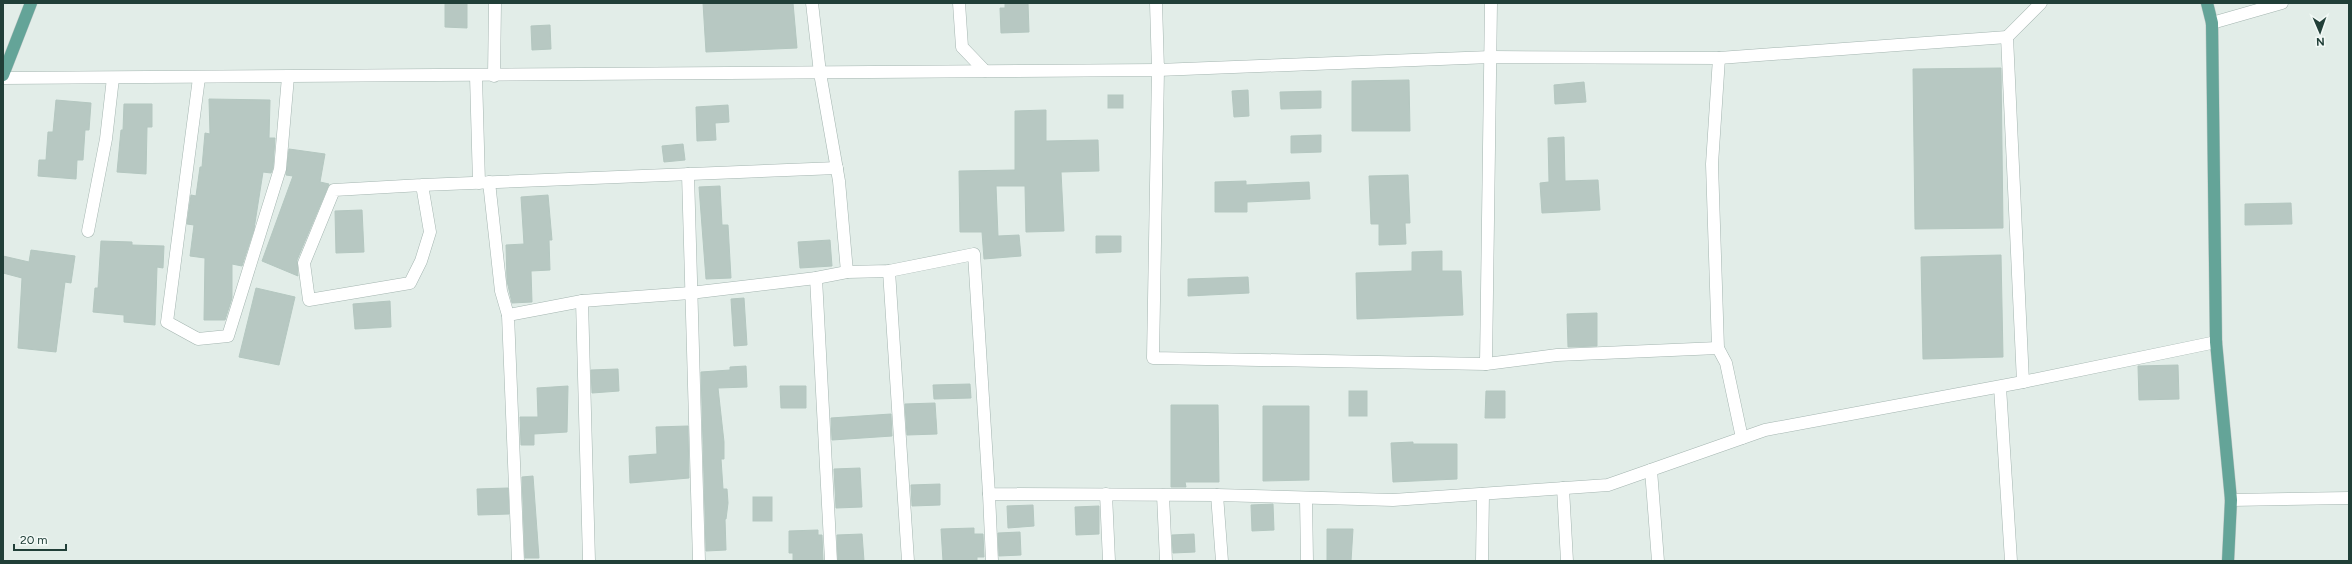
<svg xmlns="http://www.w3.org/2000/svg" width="2352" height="564" font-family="Figtree,sans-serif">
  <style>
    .building { fill: #b7c8c2; stroke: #b4c7c0 }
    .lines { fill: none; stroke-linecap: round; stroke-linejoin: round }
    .minor-casing { stroke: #a4b5b0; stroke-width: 13 }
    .primary-casing { stroke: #c1c9c7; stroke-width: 13 }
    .minor { stroke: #fff; stroke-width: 12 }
    .primary { stroke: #64a498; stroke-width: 12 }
  </style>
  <rect width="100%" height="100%" fill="#e2ede8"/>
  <g class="building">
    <path d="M445,3H467V28L445,27Z"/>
    <path d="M703,3H793L797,48L706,52Z"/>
    <path d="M1005,3H1028L1029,32L1001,33L1000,8H1005Z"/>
    <path d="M550,25L551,49L532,50L531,26Z"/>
    <path d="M2001,68L2003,228L1915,229L1913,69Z"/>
    <path d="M1409,80L1410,131H1352V81Z"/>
    <path d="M1584,82L1586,102L1555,104L1554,85Z"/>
    <path d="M1248,90L1249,116L1234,117L1232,91Z"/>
    <path d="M1321,91V108L1281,109L1280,92Z"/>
    <rect x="1108" y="95" width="15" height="13"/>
    <path d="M209,99L270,100L269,138H275L273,168L271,173L263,172L254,229L242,266L232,264V298L225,320H204L205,258L190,256L194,225L187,224L191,195L196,196L200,167H202L205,133L210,134Z"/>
    <path d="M56,100L91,103L89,130H85L83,160H77L76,179L38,176L39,160H46L48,132H53Z"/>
    <path d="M124,104H152V127H147L146,174L117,172L121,130H123Z"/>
    <path d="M728,105L729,122L715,123L716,140L697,141L696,107Z"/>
    <path d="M1046,110V141L1098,140L1099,171L1061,172L1064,231L1026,232L1025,186H996L998,236L1019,235L1021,256L984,259L982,232H960L959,171L1015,170V111Z"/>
    <path d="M1321,135V152L1291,153V136Z"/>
    <path d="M1564,137L1565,181L1598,180L1600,210L1542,213L1540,183L1549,182L1548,138Z"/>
    <path d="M683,144L685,160L664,162L662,146Z"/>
    <path d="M289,149L325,154L320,182L329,184L297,260L298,276L262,261L293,176L286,175Z"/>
    <path d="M1408,175L1410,223H1405L1406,244L1379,245V224H1371L1369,176Z"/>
    <path d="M1246,181V185L1309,182L1310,199L1247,202V212H1215V182Z"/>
    <path d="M720,186L722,225H728L731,278L706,279L699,187Z"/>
    <path d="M548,195L552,240H549L550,270L531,271L532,302L512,303L507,281L506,245L524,244L521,197Z"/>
    <path d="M2291,203L2292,224L2245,225V204Z"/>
    <path d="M362,210L364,252L336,253L335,211Z"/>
    <path d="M1096,236H1121V252L1096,253Z"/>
    <path d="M830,240L832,266L800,268L798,242Z"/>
    <path d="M101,241L132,242V245L164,246L163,268L157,267L155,325L124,322V315L93,312L95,288H98Z"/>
    <path d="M31,250L75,256L71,283L65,282L56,352L18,348L22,278L3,273V256L29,262Z"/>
    <path d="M1442,251V271H1461L1463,315L1357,319L1356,273L1412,271V252Z"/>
    <path d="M2001,255L2003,357L1923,359L1921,257Z"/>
    <path d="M1248,277L1249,293L1188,296V279Z"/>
    <path d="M256,288L295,297L279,365L239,357Z"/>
    <path d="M744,298L747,345L734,346L731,299Z"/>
    <path d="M390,301L391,327L355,329L353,304Z"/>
    <path d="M1597,313V346L1568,347L1567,314Z"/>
    <path d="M2178,365L2179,399L2139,400L2138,366Z"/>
    <path d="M746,366L747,387L718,388L724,442V459H721L723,489H727L728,503L726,519H725L726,550L706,551L701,372L730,370V367Z"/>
    <path d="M618,369L619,391L592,393L591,370Z"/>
    <path d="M970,384L971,398L934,399L933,385Z"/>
    <path d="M568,386L567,432L534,434V445H521L520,417H538L537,388Z"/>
    <path d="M780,386H806V408H781Z"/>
    <rect x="1349" y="391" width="18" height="25"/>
    <path d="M1486,391H1505V418H1485Z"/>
    <path d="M935,403L937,434L907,435L905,404Z"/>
    <path d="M1171,405H1218L1219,482H1185L1186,487H1171Z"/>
    <path d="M1263,406H1309V480L1263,481Z"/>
    <path d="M891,414L892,436L832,440L831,418Z"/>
    <path d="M688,426L689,478L630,483L629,456L657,454L656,427Z"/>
    <path d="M1413,442V444H1457V479L1393,482L1391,443Z"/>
    <path d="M860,468L862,507L836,508L834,469Z"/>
    <path d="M533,476L539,558H525L522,477Z"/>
    <path d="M940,484V505L912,506L911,485Z"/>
    <path d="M508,488L509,514L478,515L477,489Z"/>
    <rect x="753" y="497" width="19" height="24"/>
    <path d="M1273,504L1274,530L1252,531L1251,505Z"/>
    <path d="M1033,505L1034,526L1008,528L1007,506Z"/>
    <path d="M1099,506V534L1076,535L1075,507Z"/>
    <path d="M974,528V534H983L984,557H977V561H943L941,529Z"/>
    <path d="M1327,529H1353L1351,561H1327Z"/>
    <path d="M818,530V535H822L823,561H793V553H789V531Z"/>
    <path d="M1020,532L1021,555L999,556L998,533Z"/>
    <path d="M862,534L864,561H838L837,535Z"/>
    <path d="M1194,534L1195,552L1173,553L1172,535Z"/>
  </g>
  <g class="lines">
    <defs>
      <g id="minor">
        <path d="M812,3L820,73L839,181L847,272"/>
        <path d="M959,3L962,47L985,71"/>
        <path d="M1156,3L1158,70L1491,57L1719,58L2007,37L2023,382"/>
        <path d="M2212,23L2282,3"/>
        <path d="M2007,37L2041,3"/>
        <path d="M1719,58L1712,164L1718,348L1726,363L1742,438"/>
        <path d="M476,76L479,183"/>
        <path d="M494,76L495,3"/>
        <path d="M3,78L1158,70L1153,358L1486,364L1491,3"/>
        <path d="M199,78L167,322L198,339L228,336L280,169L288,77"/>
        <path d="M688,174L699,561"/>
        <path d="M489,182L501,291L508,315"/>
        <path d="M422,185L334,190L304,263L309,300L410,283L421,261L430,232L422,185L837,168"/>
        <path d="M88,231L106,139L113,78"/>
        <path d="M889,271L908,561"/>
        <path d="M816,278L831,561"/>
        <path d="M582,301L589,561"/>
        <path d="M1486,364L1557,355L1718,348"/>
        <path d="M2000,387L2011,561"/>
        <path d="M1651,470L1658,561"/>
        <path d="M1563,488L1567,561"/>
        <path d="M989,494L992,561"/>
        <path d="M1106,494L1109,561"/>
        <path d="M1163,495L1166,561"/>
        <path d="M1217,495L1222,561"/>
        <path d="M1306,498L1307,561"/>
        <path d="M2231,500L2349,498"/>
        <path d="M518,561L508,315L582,301L690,293L816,278L847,272L889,271L974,254L989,494L1217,495L1393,500L1608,485L1765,430L2023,382L2216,342"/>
        <path d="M1482,561L1483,494"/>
      </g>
      <g id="primary">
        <path d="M2207,3L2212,23L2216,342L2231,500L2228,561"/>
        <path d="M3,75L31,3"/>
      </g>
    </defs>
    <use href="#minor" class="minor-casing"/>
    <use href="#primary" class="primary-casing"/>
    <use href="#minor" class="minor"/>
    <use href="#primary" class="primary"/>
  </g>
  <rect width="2352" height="564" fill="none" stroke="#213f38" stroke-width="8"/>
  <g transform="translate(2320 32) rotate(178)" stroke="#f2f9f6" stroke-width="3" paint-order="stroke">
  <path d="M0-3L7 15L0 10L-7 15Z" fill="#213f38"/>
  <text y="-6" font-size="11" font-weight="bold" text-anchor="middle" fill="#213f38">N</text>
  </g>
  <path d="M14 544v6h52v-6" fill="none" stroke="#213f38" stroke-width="2"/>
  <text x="20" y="544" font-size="12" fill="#213f38" stroke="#f2f9f6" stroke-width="3" paint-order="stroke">20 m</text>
</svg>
